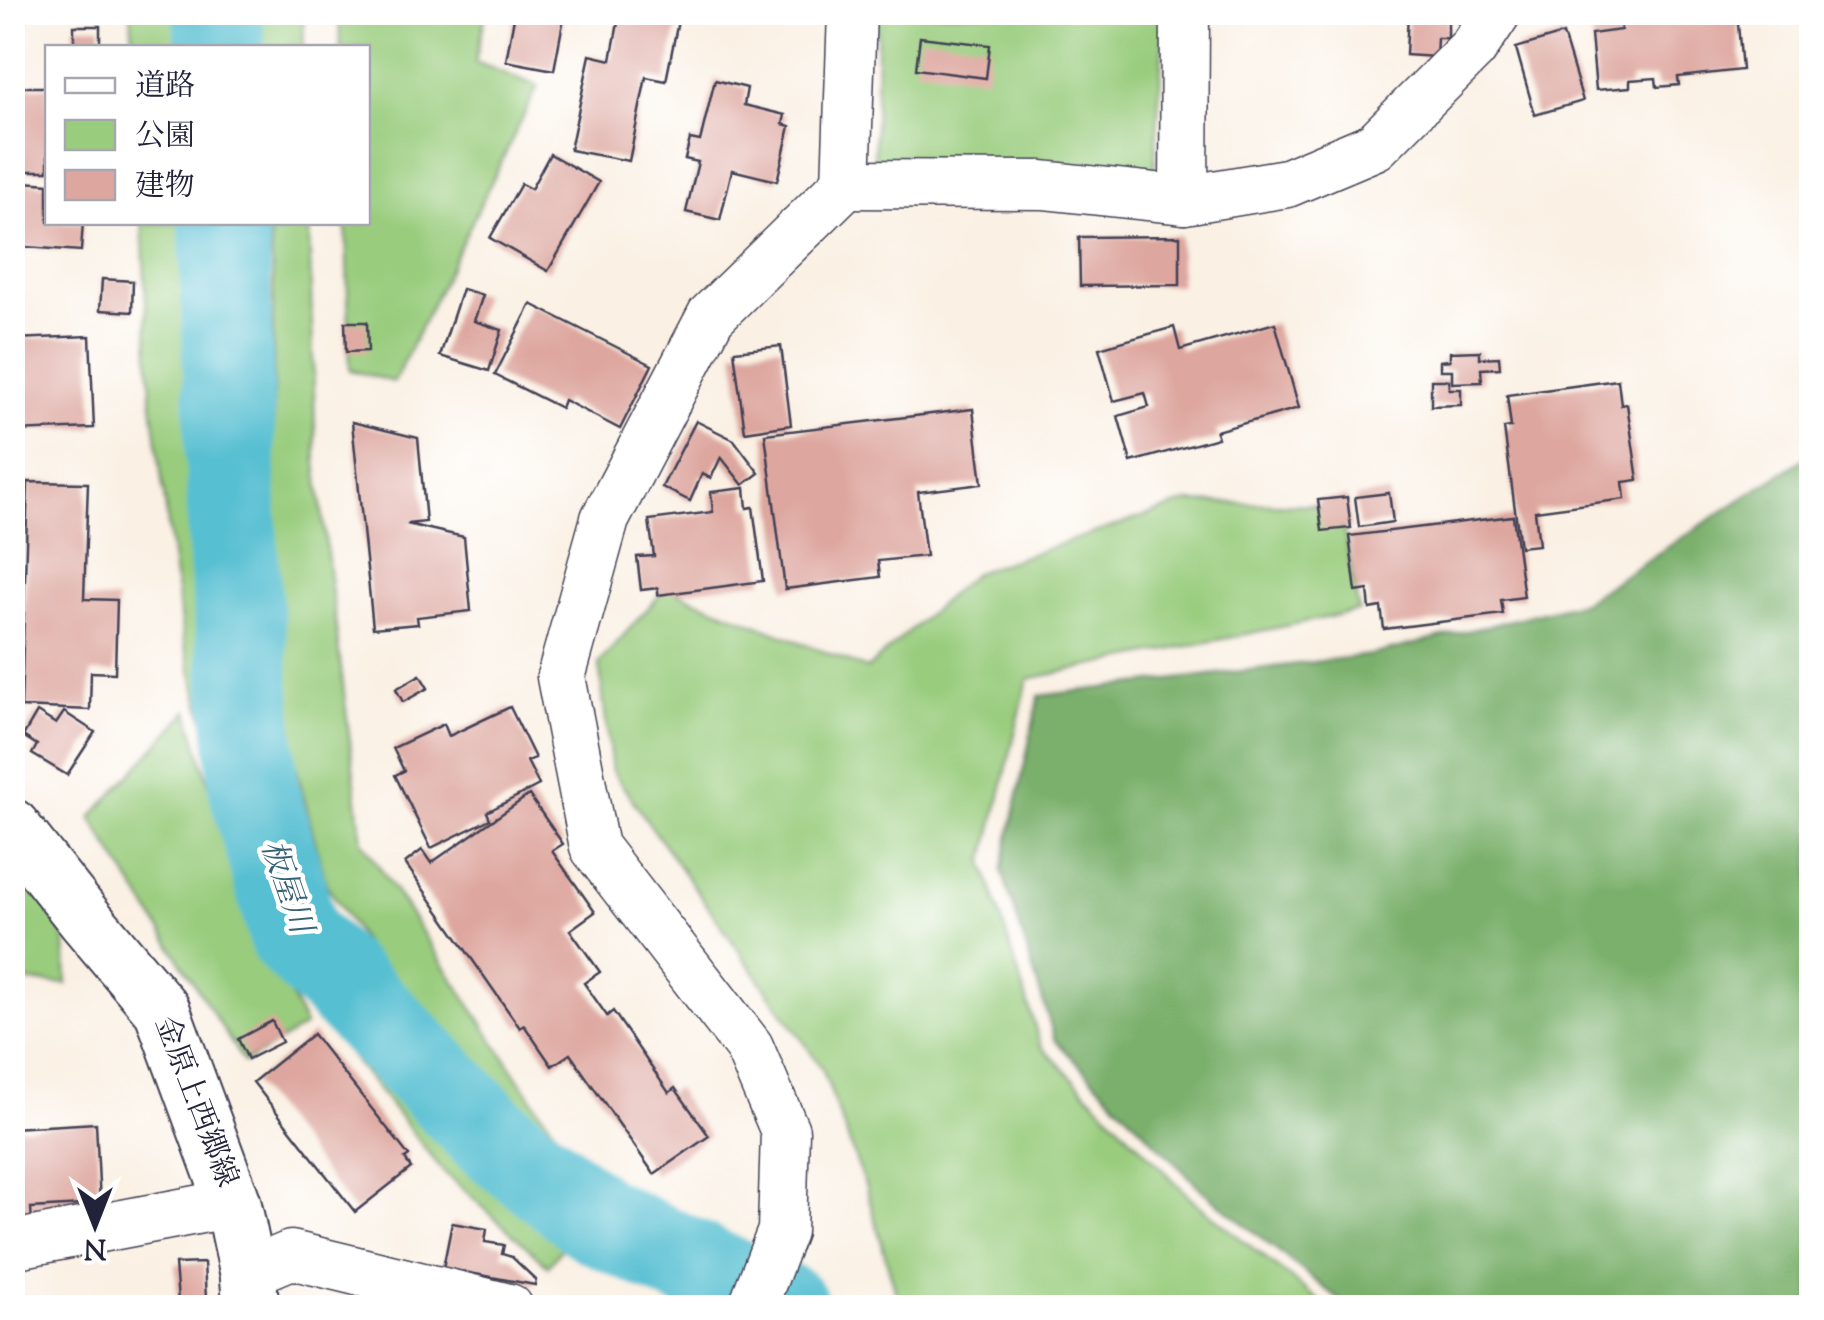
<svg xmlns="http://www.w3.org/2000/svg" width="1824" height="1320" font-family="'Sorts Mill Goudy','Noto Serif JP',serif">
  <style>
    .green { fill: #99cc7d; stroke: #5e775c; stroke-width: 2.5 }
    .forest { fill: #7ab06c; stroke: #4e6954; stroke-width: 2.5 }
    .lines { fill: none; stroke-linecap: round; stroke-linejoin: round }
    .river { stroke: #56bfd2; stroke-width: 90 }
    .building { fill: #dda69e }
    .minor-casing { stroke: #424154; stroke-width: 51 }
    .secondary-casing { stroke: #424154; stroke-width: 59 }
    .minor { stroke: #fff; stroke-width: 48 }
    .secondary { stroke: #fff; stroke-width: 55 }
    .labels { text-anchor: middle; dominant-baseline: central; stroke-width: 9; stroke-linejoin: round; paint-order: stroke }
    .street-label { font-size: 30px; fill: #22223b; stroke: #fff }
    .water-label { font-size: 32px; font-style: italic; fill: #376177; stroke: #fff }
  </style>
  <rect width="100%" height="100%" fill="#fff"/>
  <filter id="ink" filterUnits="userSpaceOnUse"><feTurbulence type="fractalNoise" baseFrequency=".01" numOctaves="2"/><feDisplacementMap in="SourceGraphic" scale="20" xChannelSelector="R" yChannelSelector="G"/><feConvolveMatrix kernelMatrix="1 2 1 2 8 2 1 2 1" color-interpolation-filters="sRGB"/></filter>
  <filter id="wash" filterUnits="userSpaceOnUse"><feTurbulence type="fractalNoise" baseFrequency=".0048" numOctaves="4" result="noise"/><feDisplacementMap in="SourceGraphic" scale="40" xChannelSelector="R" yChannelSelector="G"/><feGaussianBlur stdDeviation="2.25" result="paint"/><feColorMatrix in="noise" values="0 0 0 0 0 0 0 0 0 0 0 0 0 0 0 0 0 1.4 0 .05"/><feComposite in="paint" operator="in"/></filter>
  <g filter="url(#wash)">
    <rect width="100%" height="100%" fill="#faf0e3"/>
    <g class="green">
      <path d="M131,13H192L193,47H133Z"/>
      <path d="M253,13H303L304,47H256Z"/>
      <path d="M339,13H486L475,62L538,86L394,382L350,370L346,223L368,222V48L340,47Z"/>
      <path d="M878,13H1165L1154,175L874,161Z"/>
      <path d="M142,223H199L204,386L219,629L238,734L297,912L354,1013L447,1122L578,1228L548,1266L443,1171L345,1049L271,922L209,740L183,639L151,397Z"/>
      <path d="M269,223H309L316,462L362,841L541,1112L605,1192L594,1208L511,1130L430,1047L326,884L291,746L274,586L273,275Z"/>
      <path d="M1187,502L1315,505L1344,531L1359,611L1028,679L984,863L1041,1046L1195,1202L1327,1307H900L865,1185L822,1068L612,771L599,663L666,588L867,669L974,573Z"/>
      <path d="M188,711L233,871L305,1026L244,1063L91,818Z"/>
      <path d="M12,870L48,903L65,938L67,984L13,981Z"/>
    </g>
    <path class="forest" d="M1811,454V1307H1348L1203,1191L1055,1040L1002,871L1039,696L1371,655L1583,602Z"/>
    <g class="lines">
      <g class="river">
        <path d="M218,12L220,48"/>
        <path d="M224,222L233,549L254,790L294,936L491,1135L596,1219L784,1308"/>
      </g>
    </g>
    <g id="blocks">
      <g class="building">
        <path d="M515,12H565L554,70L506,61Z"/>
        <path d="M620,12H636L678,21L666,81L646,77L629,161L570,150L590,55L611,60Z"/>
        <path d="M1408,12H1458V19H1448V38H1437L1436,57L1406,55Z"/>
        <path d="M1619,12H1737L1742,70L1678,77L1679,85L1657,87L1656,78L1630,80V87L1596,90L1591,34L1621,30Z"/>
        <rect x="74" y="26" width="26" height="22"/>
        <path d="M1563,34L1583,101L1535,115L1516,48Z"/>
        <path d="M920,37L990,45L986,78L916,69Z"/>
        <path d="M715,80L747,88L744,105L785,115L783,124L790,126L777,181L732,170L720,220L686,212L698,162L685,159L690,139L700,141Z"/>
        <rect x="12" y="87" width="36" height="84"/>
        <path d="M550,154L599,182L548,271L490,238L521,184L531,189Z"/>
        <path d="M12,181L48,184V222H83L81,251L12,246Z"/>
        <path d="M1180,236V285L1080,286L1079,237Z"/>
        <path d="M102,279L133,281L132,312L100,310Z"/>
        <path d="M462,289L483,295L474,321L502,330L489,371L440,356Z"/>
        <path d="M531,304L652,365L620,429L564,400L561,408L495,375Z"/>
        <path d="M345,322H367L368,351L346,352Z"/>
        <path d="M1275,323L1299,408L1216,431L1218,438L1131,462L1118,416L1149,407L1145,393L1114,401L1099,348L1174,327L1180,350Z"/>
        <path d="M90,336L94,428L12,431V339Z"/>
        <path d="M781,346L791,425L745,432L734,351Z"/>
        <path d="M1480,351V358L1499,357L1500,368L1481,369L1482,382L1452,383V370H1440V361L1450,360V352Z"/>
        <path d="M1431,380H1449V389H1461V405L1431,406Z"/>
        <path d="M1618,380L1621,405L1627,404L1638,480L1623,482L1625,499L1535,511L1539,545L1520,547L1504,428L1511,427L1507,395Z"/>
        <path d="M973,409L982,484L918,492L926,556L878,561L880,577L785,589L765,434Z"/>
        <path d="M696,421L734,440L759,473L743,485L721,457L711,478L702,474L690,501L662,487Z"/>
        <path d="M352,422L418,438L426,522L407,524L464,537L471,611L417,617L418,624L373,628Z"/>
        <path d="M28,482L88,483L84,599L117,600L115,673L91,672L90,710L21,707Z"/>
        <path d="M745,488L747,508L753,507L763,581L658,595V588L641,590L637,557L654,556L649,520L713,512L711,492Z"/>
        <path d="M1389,493L1393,522L1359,527L1355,497Z"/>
        <path d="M1347,497L1351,528L1322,531L1318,500Z"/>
        <path d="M12,498L25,500L16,576H12Z"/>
        <path d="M1513,516L1524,597L1501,600L1503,614L1384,629L1381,607L1370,609L1368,590L1356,592L1349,536Z"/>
        <path d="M420,675L428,688L403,702L396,689Z"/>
        <path d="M510,707L535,758L527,761L539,785L487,812L490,819L431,848L395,775L404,771L393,748L444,724L449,736Z"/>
        <path d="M37,712L56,724L64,712L95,732L67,775L32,754L37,745L23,736Z"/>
        <path d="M529,795L563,844L552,851L595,912L570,930L600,972L584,983L607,1016L613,1011L669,1093L675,1088L709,1136L654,1174L570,1054L552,1066L524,1025L520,1028L405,863L422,850L431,863Z"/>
        <path d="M272,1021L282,1042L248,1059L238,1039Z"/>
        <path d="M313,1034L409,1156L405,1159L411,1168L355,1212L253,1082Z"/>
        <path d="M96,1123L100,1204L31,1208L32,1222L12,1223V1128Z"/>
        <path d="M452,1223L487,1229L485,1242L504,1245L502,1254L512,1257L536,1280L535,1285L443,1268Z"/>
        <path d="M204,1263L206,1299L178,1301L175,1264Z"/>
      </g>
    </g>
  </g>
  <g filter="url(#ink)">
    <use href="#blocks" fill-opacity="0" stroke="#424154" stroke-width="2.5"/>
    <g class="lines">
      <defs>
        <g id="minor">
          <path d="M846,184L1043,185L1184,200L1287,183L1375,146L1473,48L1497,12"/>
          <path d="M1184,200L1185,12"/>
          <path d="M12,1245L233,1203"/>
          <path d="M248,1273L291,1255L509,1308"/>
          <path d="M752,1308L782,1231L785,1131L749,1047L594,847L561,677L605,519L711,316L846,184L852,12"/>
        </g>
        <path id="secondary" d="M12,827L85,919L162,1010L233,1203L248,1273L251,1308"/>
      </defs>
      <use href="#minor" class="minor-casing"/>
      <use href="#secondary" class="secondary-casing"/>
      <use href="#minor" class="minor"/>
      <use href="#secondary" class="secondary"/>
    </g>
  </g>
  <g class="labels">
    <g class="street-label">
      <text transform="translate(195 1102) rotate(69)">金原上西郷線</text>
    </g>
    <g class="water-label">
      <text transform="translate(285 887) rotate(71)">板屋川</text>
    </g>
  </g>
  <rect width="1824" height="1320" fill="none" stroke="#fff" stroke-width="50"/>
  <rect x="45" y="45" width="325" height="180" fill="#ffffff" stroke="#a7a7b1" stroke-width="2.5"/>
  <rect x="65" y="78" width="50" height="15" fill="#ffffff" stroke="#a7a7b1" stroke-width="2.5"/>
  <text x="135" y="95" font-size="30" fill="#22223b">道路</text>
  <rect x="65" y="120" width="50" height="30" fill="#99cc7d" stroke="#a7a7b1" stroke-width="2.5"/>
  <text x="135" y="145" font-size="30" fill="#22223b">公園</text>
  <rect x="65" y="170" width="50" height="30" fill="#dda69e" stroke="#a7a7b1" stroke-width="2.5"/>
  <text x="135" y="195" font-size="30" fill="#22223b">建物</text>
  <g transform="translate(95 1225) rotate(180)" stroke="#ffffff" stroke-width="8" paint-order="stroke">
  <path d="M0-8L18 38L0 25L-18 38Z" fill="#22223b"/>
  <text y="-15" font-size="28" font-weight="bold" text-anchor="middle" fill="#22223b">N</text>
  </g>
</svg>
